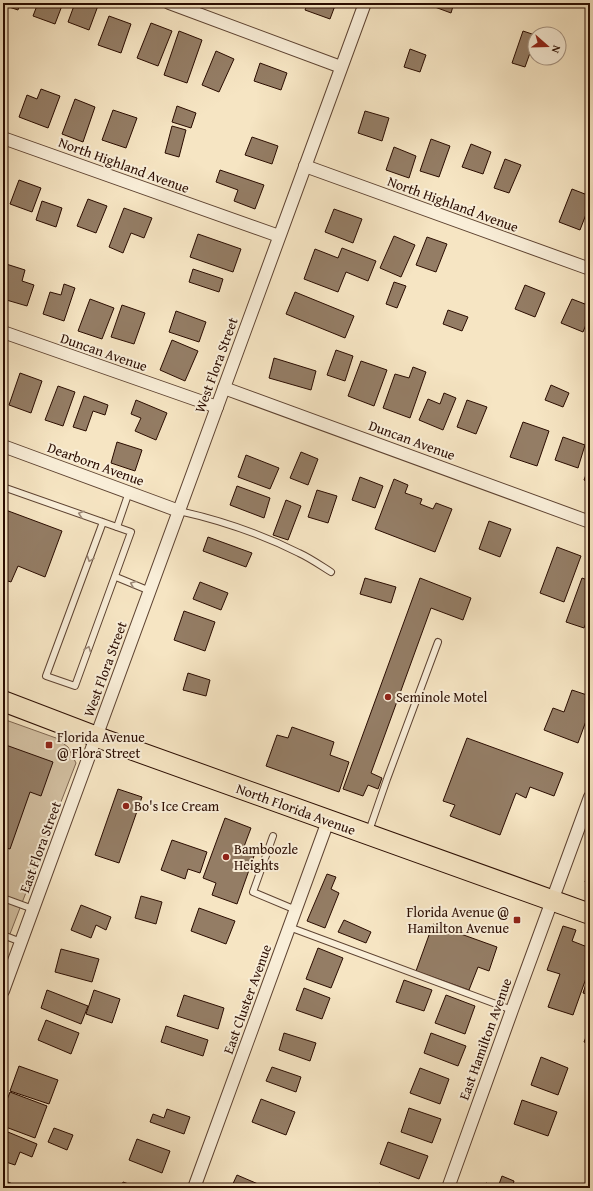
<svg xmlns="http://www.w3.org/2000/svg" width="593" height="1191" font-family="'Gentium Book Plus',serif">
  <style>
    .green { fill: #d3c0a2; stroke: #7e6651 }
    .building { fill: #947d65; stroke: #2a0c00 }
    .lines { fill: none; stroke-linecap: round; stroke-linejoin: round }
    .service-casing { stroke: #5d4231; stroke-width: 8 }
    .minor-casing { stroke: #5d4231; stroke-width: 14 }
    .primary-casing { stroke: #2a0c00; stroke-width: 22 }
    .service { stroke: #f9eed8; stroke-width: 6 }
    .minor { stroke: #f9eed8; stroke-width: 12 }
    .primary { stroke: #f6e5c3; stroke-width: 20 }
    .oneway { stroke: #9c8877 }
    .poi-dot { fill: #8f2418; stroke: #f9eed8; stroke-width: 1.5 }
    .labels { text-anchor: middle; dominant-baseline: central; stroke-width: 4; stroke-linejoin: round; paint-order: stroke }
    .street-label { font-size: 14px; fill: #2a0c00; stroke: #f9eed8 }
    .poi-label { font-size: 14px; fill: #2a0c00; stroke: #f9eed8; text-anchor: start }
  </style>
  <rect width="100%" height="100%" fill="#f6e5c3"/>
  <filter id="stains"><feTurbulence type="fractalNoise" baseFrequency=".005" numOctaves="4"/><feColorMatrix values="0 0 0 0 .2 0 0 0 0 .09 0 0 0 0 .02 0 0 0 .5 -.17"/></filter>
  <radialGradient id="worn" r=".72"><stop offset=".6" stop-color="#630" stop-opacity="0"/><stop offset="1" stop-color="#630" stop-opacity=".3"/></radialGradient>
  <path class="green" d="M3,719L56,738L68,747L76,763L3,952Z"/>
  <g class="building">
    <path d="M3,3H20L18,10L3,5Z"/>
    <path d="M38,3H63L55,24L33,16Z"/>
    <path d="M75,3H99L89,30L68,22Z"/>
    <path d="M308,3H336L330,19L305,10Z"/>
    <path d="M424,3H454L451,13Z"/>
    <path d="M109,16L131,24L121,53L98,45Z"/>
    <path d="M151,23L172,31L158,66L137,58Z"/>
    <path d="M179,31L202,40L187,83L164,75Z"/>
    <path d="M523,31L535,35V39L525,67L512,63Z"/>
    <path d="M410,49L426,55L420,72L404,67Z"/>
    <path d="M216,51L234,59L219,92L202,85Z"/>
    <path d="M260,63L287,73L281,90L254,81Z"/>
    <path d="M41,89L60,96L48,128L19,117L27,95L37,99Z"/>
    <path d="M75,99L95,107L83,142L62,134Z"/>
    <path d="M177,106L196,113L191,128L172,122Z"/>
    <path d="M113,110L137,118L126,148L102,140Z"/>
    <path d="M365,111L389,118L382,141L358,133Z"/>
    <path d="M172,126L186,130L179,157L165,153Z"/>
    <path d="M252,137L278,146L272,164L245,155Z"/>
    <path d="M431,139L450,146L439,177L420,171Z"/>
    <path d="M471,144L491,152L483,174L462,167Z"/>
    <path d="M394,147L416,156L409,178L386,170Z"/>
    <path d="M505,159L521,165L509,193L494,188Z"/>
    <path d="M220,170L264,185L255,209L234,201L238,190L216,182Z"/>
    <path d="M19,180L41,188L32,212L10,204Z"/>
    <path d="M572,189L590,196V204L580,230L559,222Z"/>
    <path d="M88,199L107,206L96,233L77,226Z"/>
    <path d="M42,201L62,208L56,227L36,220Z"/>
    <path d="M124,208L152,218L144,238L131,233L123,253L109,247Z"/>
    <path d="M334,209L362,219L353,243L325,232Z"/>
    <path d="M198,234L241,249L233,272L190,257Z"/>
    <path d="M394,236L415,245L401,277L380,268Z"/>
    <path d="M427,237L447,244L436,272L416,265Z"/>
    <path d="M342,248L376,261L368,281L346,272L338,292L304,279L315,249L338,258Z"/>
    <path d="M3,263L25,270L22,281L34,285L27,306L3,299L6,288L3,287Z"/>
    <path d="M193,269L223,279L219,292L189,282Z"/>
    <path d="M394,282L406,286L397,308L386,304Z"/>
    <path d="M64,284L75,288L64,321L43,314L50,292L61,295Z"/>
    <path d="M525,285L545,293L535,317L515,309Z"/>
    <path d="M295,292L354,316L345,338L286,314Z"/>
    <path d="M90,299L114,308L102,339L78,331Z"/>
    <path d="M572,299L590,306V315L583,332L561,323Z"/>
    <path d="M122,305L145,313L134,344L111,337Z"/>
    <path d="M448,310L468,317L462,331L443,324Z"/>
    <path d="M176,311L206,322L199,342L169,332Z"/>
    <path d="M172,340L198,351L185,381L160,370Z"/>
    <path d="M336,350L353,356L345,381L327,375Z"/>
    <path d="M274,358L316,371L311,390L269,378Z"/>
    <path d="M361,361L387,370L374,406L348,396Z"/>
    <path d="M413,367L426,372L410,418L383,408L395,374L409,378Z"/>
    <path d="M20,373L42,381L31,413L9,405Z"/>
    <path d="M551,385L569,393L563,407L545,400Z"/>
    <path d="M58,386L75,392L63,426L45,420Z"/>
    <path d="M444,393L456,398L443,430L419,420L428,399L440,404Z"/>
    <path d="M84,396L108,405L105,415L93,411L86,431L73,427Z"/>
    <path d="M136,400L167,413L156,440L135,431L141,418L131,414Z"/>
    <path d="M467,400L487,407L476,434L457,427Z"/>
    <path d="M523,422L549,431L537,466L510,457Z"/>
    <path d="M563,437L585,445L578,468L555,460Z"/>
    <path d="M117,442L142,450L135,471L111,463Z"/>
    <path d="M301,452L318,459L308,485L290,478Z"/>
    <path d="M246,455L279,468L270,489L238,477Z"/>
    <path d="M590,464V483L584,480Z"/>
    <path d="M360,477L383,486L375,508L352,500Z"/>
    <path d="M394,479L408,485L405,493L422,499L420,504L433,509L436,503L452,509L435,552L375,529Z"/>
    <path d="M237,486L270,498L264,518L230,505Z"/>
    <path d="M317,490L337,496L328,523L308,517Z"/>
    <path d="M286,500L301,506L288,540L273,535Z"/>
    <path d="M3,509L62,531L45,577L18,566L11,582L8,581L3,594Z"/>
    <path d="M489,521L511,529L500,557L479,549Z"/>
    <path d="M208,537L252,553L246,567L203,551Z"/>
    <path d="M557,547L581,556L564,602L540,593Z"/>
    <path d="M365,578L396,587L391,603L360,594Z"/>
    <path d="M420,578L471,598L463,620L431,608L371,773L382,778L378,789L368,785L363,796L343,789Z"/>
    <path d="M582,578L590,581V612L584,628L566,622Z"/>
    <path d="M200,582L228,593L221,610L193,599Z"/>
    <path d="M184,611L215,622L205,651L174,640Z"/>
    <path d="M188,673L210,680L206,696L183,690Z"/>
    <path d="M572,690L590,696V710L578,743L544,730L553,708L564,712Z"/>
    <path d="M292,727L334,742L330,755L349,762L339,792L266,766L277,735L288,738Z"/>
    <path d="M467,738L563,773L554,796L530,787L526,798L516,793L500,835L450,816L455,805L443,801Z"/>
    <path d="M3,744L53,762L41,796L30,792L10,849L3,847Z"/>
    <path d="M118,789L142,797L119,863L95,855Z"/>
    <path d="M225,818L251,828L242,852L254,856L237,904L212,895L216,883L203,878Z"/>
    <path d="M172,840L207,852L200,873L188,869L185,879L161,870Z"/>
    <path d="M590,867V883L585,882Z"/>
    <path d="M327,874L336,877L331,889L339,893L325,928L307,921Z"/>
    <path d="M141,896L162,902L156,924L135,918Z"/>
    <path d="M81,905L111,917L106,930L96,925L91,938L71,930Z"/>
    <path d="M199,908L235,921L226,944L191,931Z"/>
    <path d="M344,920L371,932L366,943L338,932Z"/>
    <path d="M433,924L497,947L489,971L478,967L469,990L416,971Z"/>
    <path d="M563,926L576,930L572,941L590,948V967L573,1015L548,1007L560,974L547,970Z"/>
    <path d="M318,948L343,958L331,988L306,979Z"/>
    <path d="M61,949L99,959L92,982L55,972Z"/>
    <path d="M590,972V995L583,993Z"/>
    <path d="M404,980L432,990L424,1011L396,1002Z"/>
    <path d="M304,988L330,998L322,1019L296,1010Z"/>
    <path d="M47,990L88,1006L81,1024L41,1008Z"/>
    <path d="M94,990L120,999L112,1023L86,1014Z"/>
    <path d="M184,995L224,1008L218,1029L177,1016Z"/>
    <path d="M446,995L475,1006L465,1034L435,1023Z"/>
    <path d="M46,1020L79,1033L71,1054L38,1040Z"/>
    <path d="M166,1026L208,1040L203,1056L161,1042Z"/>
    <path d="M590,1027V1044L584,1042Z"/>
    <path d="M284,1033L316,1043L310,1061L279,1050Z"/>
    <path d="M431,1033L466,1046L458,1066L424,1053Z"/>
    <path d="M541,1057L568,1068L558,1095L531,1085Z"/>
    <path d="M19,1066L58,1080L49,1104L10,1091Z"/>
    <path d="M272,1067L301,1077L296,1092L266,1081Z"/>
    <path d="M420,1068L449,1079L440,1104L410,1093Z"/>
    <path d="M10,1092L47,1106L35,1138L3,1126V1110Z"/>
    <path d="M261,1099L295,1112L286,1135L252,1122Z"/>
    <path d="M522,1100L557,1112L548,1136L514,1124Z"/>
    <path d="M409,1108L441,1119L432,1143L401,1132Z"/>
    <path d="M167,1109L190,1117L184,1134L150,1122L153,1114L164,1118Z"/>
    <path d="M54,1128L73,1135L67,1150L48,1142Z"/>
    <path d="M3,1130L37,1144L32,1157L20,1152L15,1165L3,1161Z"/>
    <path d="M137,1139L170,1151L162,1173L129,1160Z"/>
    <path d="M388,1142L428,1156L419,1179L380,1164Z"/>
    <path d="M237,1175L265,1187V1188H231Z"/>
    <path d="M502,1176L514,1181L512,1188H485L486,1183L498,1187Z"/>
    <path d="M3,1180L15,1185L14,1188H3Z"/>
    <path d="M123,1182L140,1188H121Z"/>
    <path d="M379,1183L393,1188H377Z"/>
  </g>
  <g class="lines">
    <defs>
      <g id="service">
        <path d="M3,487L131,532L75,686L46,676L103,522"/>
        <path d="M179,511C220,520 261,534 299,553C310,558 320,565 331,572"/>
        <path d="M117,527L129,492"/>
        <path d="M116,577L150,591"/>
        <path d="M369,831L387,779L438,642"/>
        <path d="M273,836L253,892L296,910"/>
        <path d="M3,898L33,909"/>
        <path d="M289,927L512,1010"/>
        <path d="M3,935L21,942"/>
      </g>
      <g id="minor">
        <path d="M169,3L341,67"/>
        <path d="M3,138L279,236"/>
        <path d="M305,166L590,269"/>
        <path d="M3,332L217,407"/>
        <path d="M224,388L590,522"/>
        <path d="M3,446L179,511"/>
        <path d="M3,991L365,3"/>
        <path d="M194,1188L328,821"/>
        <path d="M448,1188L512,1010L590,797"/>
      </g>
      <path id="primary" d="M3,701L97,737L590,914"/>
    </defs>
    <use href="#service" class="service-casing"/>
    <use href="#minor" class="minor-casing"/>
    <use href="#primary" class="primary-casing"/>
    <use href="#service" class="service"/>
    <use href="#minor" class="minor"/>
    <use href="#primary" class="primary"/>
  </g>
  <defs><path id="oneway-chevron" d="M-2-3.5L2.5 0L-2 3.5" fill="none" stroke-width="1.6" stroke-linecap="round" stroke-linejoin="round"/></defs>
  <g class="oneway">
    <use href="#oneway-chevron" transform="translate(81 514) rotate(-161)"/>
    <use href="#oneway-chevron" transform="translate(90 559) rotate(110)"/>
    <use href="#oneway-chevron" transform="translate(133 584) rotate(-158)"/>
    <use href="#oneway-chevron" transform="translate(88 649) rotate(-69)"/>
  </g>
  <g class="poi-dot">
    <circle cx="388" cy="697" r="4"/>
    <rect x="45" y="741" width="8" height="8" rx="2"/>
    <circle cx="126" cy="806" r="4"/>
    <circle cx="226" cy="857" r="4"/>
    <rect x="513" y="916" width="8" height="8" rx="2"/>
  </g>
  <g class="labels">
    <g class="street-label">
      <text transform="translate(124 165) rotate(20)">North Highland Avenue</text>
      <text transform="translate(453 204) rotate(20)">North Highland Avenue</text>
      <text transform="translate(104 352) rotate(19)">Duncan Avenue</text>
      <text transform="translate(216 365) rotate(-70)">West Flora Street</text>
      <text transform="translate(412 440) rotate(20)">Duncan Avenue</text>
      <text transform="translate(96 464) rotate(20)">Dearborn Avenue</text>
      <text transform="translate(105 669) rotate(-70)">West Flora Street</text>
      <text transform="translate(296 809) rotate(20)">North Florida Avenue</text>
      <text transform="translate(40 847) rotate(-70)">East Flora Street</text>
      <text transform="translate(247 999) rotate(-70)">East Cluster Avenue</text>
      <text transform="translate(485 1039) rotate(-70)">East Hamilton Avenue</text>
    </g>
    <g class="poi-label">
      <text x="396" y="697">Seminole Motel</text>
      <text x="57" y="737">Florida Avenue<tspan x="57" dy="16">@ Flora Street</tspan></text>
      <text x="134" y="806">Bo's Ice Cream</text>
      <text x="234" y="849">Bamboozle<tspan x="234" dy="16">Heights</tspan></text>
      <text x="509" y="912" text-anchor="end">Florida Avenue @<tspan x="509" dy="16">Hamilton Avenue</tspan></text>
    </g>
  </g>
  <rect width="593" height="1191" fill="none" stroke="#f6e5c3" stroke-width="16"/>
  <rect x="4" y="4" width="585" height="1183" fill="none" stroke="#2a0c00" stroke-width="2"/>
  <rect x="8" y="8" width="577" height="1175" fill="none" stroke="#2a0c00"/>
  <g transform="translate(547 46) rotate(110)"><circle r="19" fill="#f9eed8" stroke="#a69482"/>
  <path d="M0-3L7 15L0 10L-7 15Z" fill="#8f2418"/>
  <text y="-6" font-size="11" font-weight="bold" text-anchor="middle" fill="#2a0c00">N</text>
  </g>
  <rect width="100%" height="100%" filter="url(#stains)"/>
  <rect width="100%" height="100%" fill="url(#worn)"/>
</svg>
